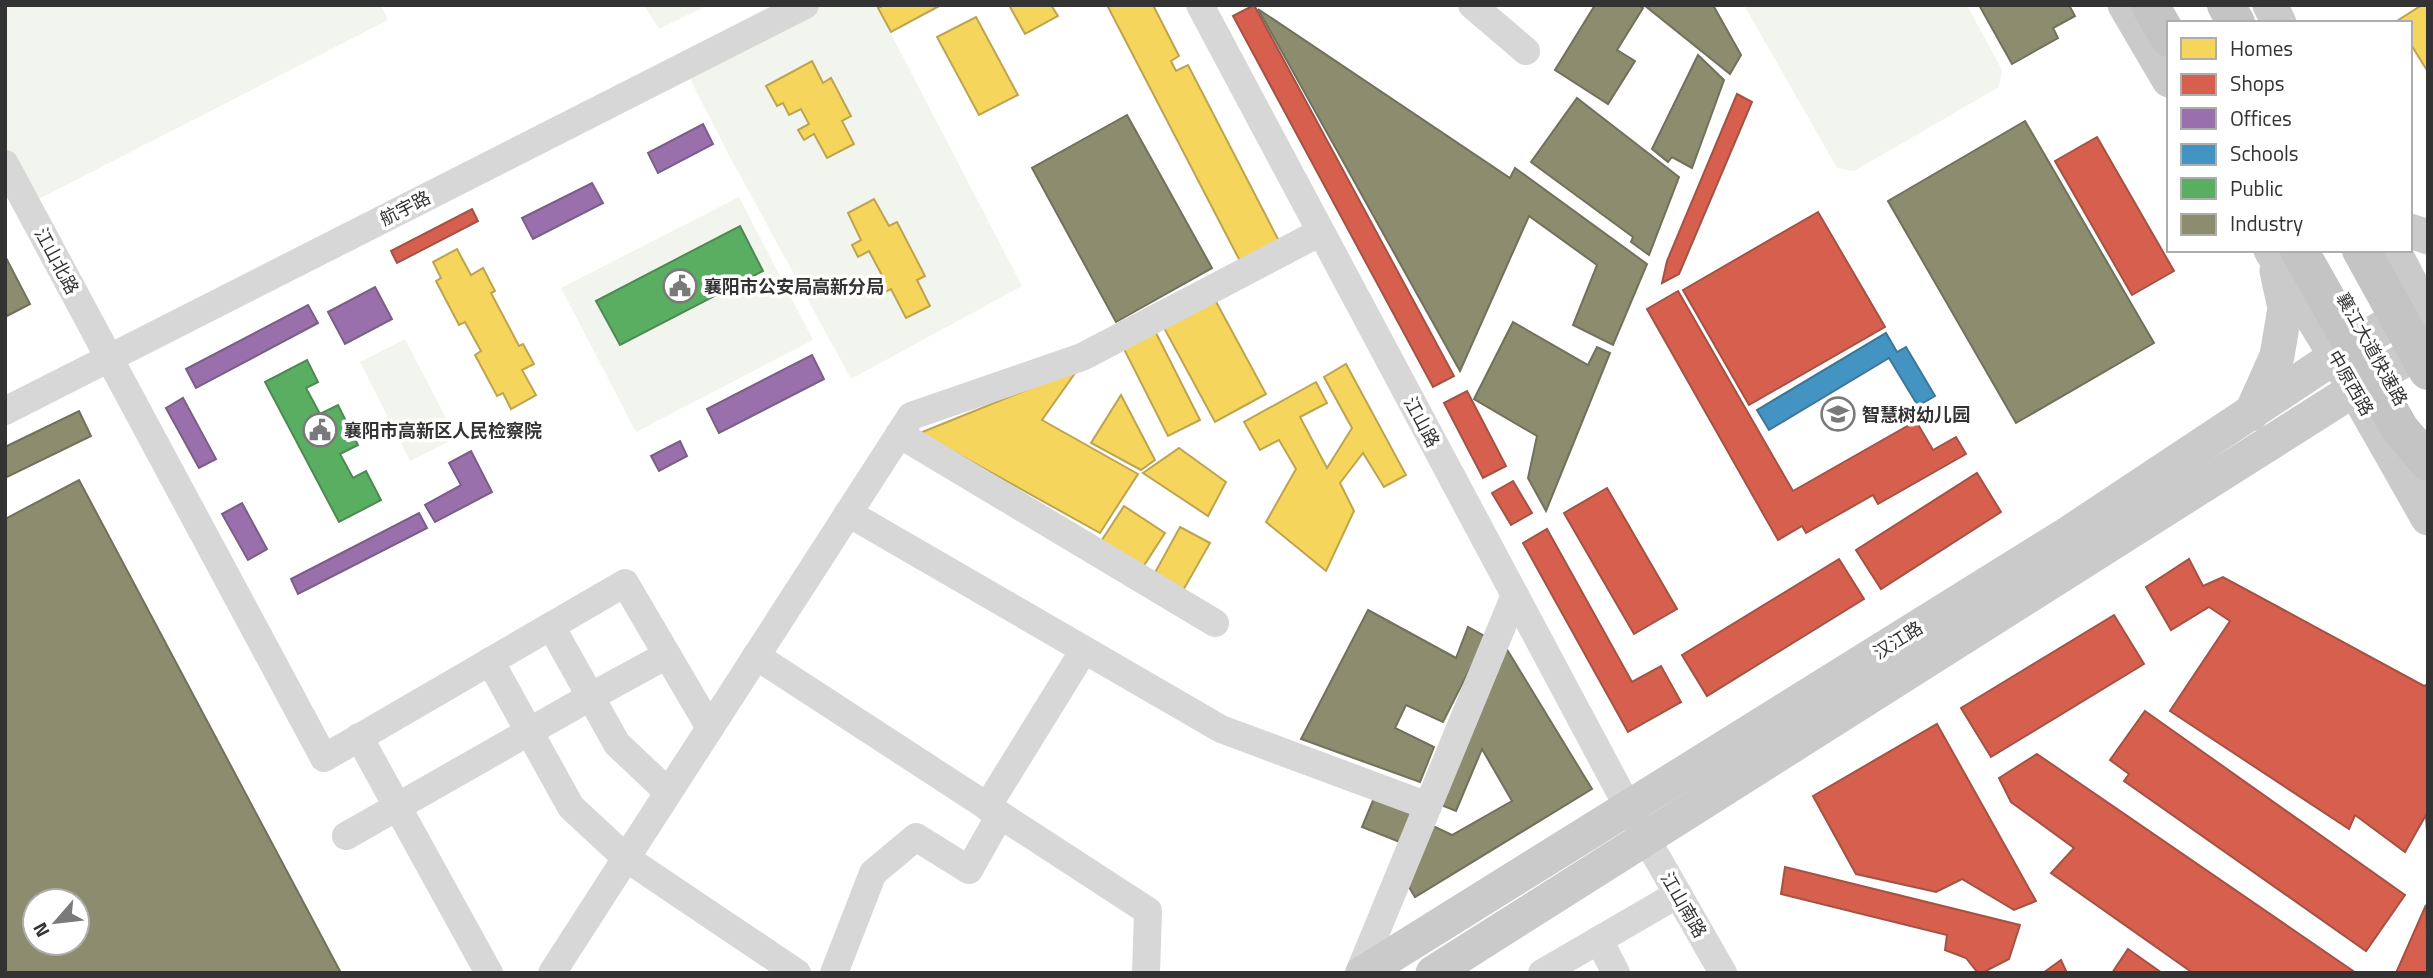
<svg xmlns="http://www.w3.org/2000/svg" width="2433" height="978" font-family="'Titillium Web','Noto Sans SC',sans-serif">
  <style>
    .green { fill: #f1f5ed }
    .homes { fill: #f6d55c; stroke: #bca450; stroke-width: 2 }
    .shops { fill: #d6604d; stroke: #a55245; stroke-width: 2 }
    .offices { fill: #9970ab; stroke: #7a5e87; stroke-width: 2 }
    .schools { fill: #4393c3; stroke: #3e7698; stroke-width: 2 }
    .public { fill: #5aae61; stroke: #4e8953; stroke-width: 2 }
    .industry { fill: #8c8c6e; stroke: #71715c; stroke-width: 2; fill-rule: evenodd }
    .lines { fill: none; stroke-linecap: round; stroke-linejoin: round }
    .minor { stroke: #d7d7d7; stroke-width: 28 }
    .major { stroke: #cacaca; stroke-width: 35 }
    .highway { stroke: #c4c4c4; stroke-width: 38 }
    .highway-bridge { stroke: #c4c4c4; stroke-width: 38 }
    .labels { text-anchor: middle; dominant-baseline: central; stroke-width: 7; stroke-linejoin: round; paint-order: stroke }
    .street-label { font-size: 18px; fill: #333; stroke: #fff }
    .poi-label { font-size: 18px; font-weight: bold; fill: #333; stroke: #fff; text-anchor: start }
  </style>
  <rect width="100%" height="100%" fill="#fff"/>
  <g class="green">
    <path d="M5,5H381L388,20L27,205L5,164Z"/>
    <path d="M644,5H708L659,29Z"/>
    <path d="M805,5H876L1022,286L851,379L729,155L694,87L685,66Z"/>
    <path d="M1744,5H1967L2002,70L1999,87L1854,171L1837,168Z"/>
    <path d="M739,197L813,340L636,432L561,288Z"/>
    <path d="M405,339L456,438L410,461L360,362Z"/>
  </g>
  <g class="homes">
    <path d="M884,5H941L891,32L878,8Z"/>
    <path d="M1009,5H1051L1058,16L1025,34Z"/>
    <path d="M1107,5H1153L1179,56L1171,61L1176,71L1188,65L1280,243L1241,263Z"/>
    <path d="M2422,5H2428V72L2410,43V23L2397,21Z"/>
    <path d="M976,17L1018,95L979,115L937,37Z"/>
    <path d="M812,61L823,83L831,78L851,116L842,121L854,144L827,158L814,134L804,140L798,130L809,124L801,109L789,115L783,103L777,106L766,86Z"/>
    <path d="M874,199L889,226L897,222L925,276L917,280L930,306L906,318L891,289L877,296L872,285L884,279L869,251L858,257L852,245L861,240L848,213Z"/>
    <path d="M457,249L471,275L483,268L495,291L491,293L519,346L523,344L534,364L522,370L536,395L511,409L503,393L497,396L475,355L481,351L465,322L459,325L436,281L441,278L433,262Z"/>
    <path d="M1214,298L1266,394L1215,422L1163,326Z"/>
    <path d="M1155,331L1200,420L1168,436L1123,347Z"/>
    <path d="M1346,364L1406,475L1384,487L1363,453L1340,483L1354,511L1326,571L1266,522L1296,469L1279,440L1260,450L1244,422L1316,382L1327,403L1300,417L1327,468L1352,428L1324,377Z"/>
    <path d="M1078,369L1042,420L1138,474L1100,533L920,433Z"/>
    <path d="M1121,395L1155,460L1141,470L1091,443Z"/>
    <path d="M1179,448L1226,482L1208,516L1143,473Z"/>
    <path d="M1124,506L1165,533L1141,570L1100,543Z"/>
    <path d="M1180,527L1210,543L1181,594L1152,578Z"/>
  </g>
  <g class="shops">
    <path d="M1254,5L1454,376L1433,387L1233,16Z"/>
    <path d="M1737,94L1752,102L1679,274L1662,283L1667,261Z"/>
    <path d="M2097,137L2174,271L2132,295L2055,161Z"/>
    <path d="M472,209L478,221L397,263L391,251Z"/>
    <path d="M1818,212L1885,327L1749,405L1683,290Z"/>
    <path d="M1678,291L1793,491L1916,421L1933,450L1956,437L1966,454L1878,504L1873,495L1806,533L1802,526L1778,540L1647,309Z"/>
    <path d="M1467,391L1506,466L1483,478L1444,403Z"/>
    <path d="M1977,473L2001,512L1881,589L1856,550Z"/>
    <path d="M1513,481L1532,513L1511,525L1492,493Z"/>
    <path d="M1607,488L1677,609L1634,634L1564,513Z"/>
    <path d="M1547,529L1632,682L1661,666L1681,702L1628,732L1523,543Z"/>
    <path d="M1839,559L1864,599L1707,696L1682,655Z"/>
    <path d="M2189,559L2203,586L2223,577L2424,686L2428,684V847L2426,815L2405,852L2355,815L2349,829L2170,711L2230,621L2209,607L2171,630L2146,587Z"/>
    <path d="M2114,615L2144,664L1991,757L1961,708Z"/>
    <path d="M2145,711L2405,895L2366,951L2124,781L2129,774L2110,760Z"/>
    <path d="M1937,724L2036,901L2014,910L1962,879L1936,892L1856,874L1813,796Z"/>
    <path d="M2037,754L2356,973H2193L2051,873L2074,848L2011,802L1999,778Z"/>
    <path d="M1785,867L2020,925L2009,959L1982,973H1978L1966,958L1945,950L1947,935L1781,894Z"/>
    <path d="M2426,905L2428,973H2396Z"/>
    <path d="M2128,949L2162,973H2112Z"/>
    <path d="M2061,960L2067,973H2043Z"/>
  </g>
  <g class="offices">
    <path d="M703,124L713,144L658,173L648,153Z"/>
    <path d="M592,183L603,203L533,239L522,218Z"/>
    <path d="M375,287L392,319L345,344L328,312Z"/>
    <path d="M308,305L318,323L196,388L186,369Z"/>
    <path d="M812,355L824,379L719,433L707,409Z"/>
    <path d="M183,398L216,459L199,468L166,408Z"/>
    <path d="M680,441L687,456L659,471L651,456Z"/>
    <path d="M471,451L492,492L435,522L425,505L461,485L449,463Z"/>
    <path d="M242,503L267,549L248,560L222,514Z"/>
    <path d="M419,513L427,528L298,594L291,579Z"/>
  </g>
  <path class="schools" d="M1886,333L1897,352L1906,347L1935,396L1918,406L1889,358L1769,430L1757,410Z"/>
  <g class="public">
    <path d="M740,226L763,271L620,345L596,301Z"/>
    <path d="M307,360L318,382L306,388L320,414L338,405L358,445L340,454L353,478L366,471L381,500L339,522L265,382Z"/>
  </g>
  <g class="industry">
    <path d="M1595,5H1638L1643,8L1617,50L1635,61L1608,104L1555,70Z"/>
    <path d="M1644,5H1713L1741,55L1730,74Z"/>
    <path d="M1979,5H2069L2075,16L2053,28L2058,38L2012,64Z"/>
    <path d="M1258,9L1510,178L1515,168L1647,264L1613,345L1573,325L1597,265L1529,216L1460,371Z"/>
    <path d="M1698,55L1724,80L1692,168L1672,157L1668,162L1652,149Z"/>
    <path d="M1577,98L1679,177L1649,255L1631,242L1633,237L1531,162Z"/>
    <path d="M1127,115L1212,268L1116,322L1032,168Z"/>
    <path d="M2025,121L2154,343L2016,423L1888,201Z"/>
    <path d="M5,256L30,304L5,317Z"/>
    <path d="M1513,322L1588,365L1597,347L1610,353L1546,511L1528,478L1537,436L1474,399Z"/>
    <path d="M79,411L91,436L5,478V447Z"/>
    <path d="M79,480L341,973H5V519ZM35,901H77V943H35Z"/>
    <path d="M1368,610L1456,658L1468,627L1486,637L1443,722L1406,705L1395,728L1434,747L1420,782L1301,739Z"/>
    <path d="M1503,643L1592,789L1415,897L1403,877L1429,824L1452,835L1512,801L1482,749L1456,811L1436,803Z"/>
    <path d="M1374,798L1413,814L1402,843L1362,827Z"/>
  </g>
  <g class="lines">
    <g class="minor">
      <path d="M1200,5L1628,807L1723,973"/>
      <path d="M1472,5L1526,51"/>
      <path d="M5,164L324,758L625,583L710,728"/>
      <path d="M5,411L805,5"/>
      <path d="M899,434L1215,623"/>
      <path d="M848,513L1221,729L1428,806"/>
      <path d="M551,626L617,744L668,792"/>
      <path d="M756,656L1148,911L1146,973"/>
      <path d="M490,661L571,807L626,858L797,973"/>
      <path d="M359,737L489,973"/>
      <path d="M987,807L1084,650"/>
      <path d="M346,836L590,697L667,655"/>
      <path d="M1599,940L1616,973"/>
      <path d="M552,973L911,416L1082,357L1321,232"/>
      <path d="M834,973L873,873L916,837L969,870L1000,815"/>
      <path d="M1359,973L1515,595"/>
      <path d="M1542,973L1678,894"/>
    </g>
    <g class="major">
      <path d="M2125,5L2169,80"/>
      <path d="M2270,5L2279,23"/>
      <path d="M2410,231L2428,237"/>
      <path d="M2271,250L2336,356L2428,518"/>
      <path d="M2393,250L2428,317"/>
      <path d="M2251,414L2277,356L2285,308L2277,271"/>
      <path d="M1363,973L2066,535L2336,356L2428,300"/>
      <path d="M1433,973L2355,389L2428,346"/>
    </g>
    <g class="highway">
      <path d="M2150,5L2169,38"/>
      <path d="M2226,5L2236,23"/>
    </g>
    <g class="highway-bridge">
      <path d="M2299,250L2400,429L2428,462"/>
      <path d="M2361,250L2428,371"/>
    </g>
  </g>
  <defs>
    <symbol id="civic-ring" viewBox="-11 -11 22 22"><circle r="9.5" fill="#fff" stroke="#7a7a7a" stroke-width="1.5"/><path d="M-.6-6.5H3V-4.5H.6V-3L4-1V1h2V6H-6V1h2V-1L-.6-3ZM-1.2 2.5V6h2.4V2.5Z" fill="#7a7a7a"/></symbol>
    <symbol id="school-ring" viewBox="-11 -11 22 22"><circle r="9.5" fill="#fff" stroke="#7a7a7a" stroke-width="1.5"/><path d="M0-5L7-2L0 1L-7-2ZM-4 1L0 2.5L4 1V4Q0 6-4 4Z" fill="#7a7a7a"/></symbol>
  </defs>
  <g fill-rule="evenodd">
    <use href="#civic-ring" x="661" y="267" width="38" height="38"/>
    <use href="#school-ring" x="1819" y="395" width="38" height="38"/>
    <use href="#civic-ring" x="301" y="411" width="38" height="38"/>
  </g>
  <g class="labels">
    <g class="street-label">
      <text transform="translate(405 208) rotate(-27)">航宇路</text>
      <text transform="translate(57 261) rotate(62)">江山北路</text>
      <text transform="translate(2372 349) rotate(61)">襄江大道快速路</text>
      <text transform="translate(2351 383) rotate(60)">中原西路</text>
      <text transform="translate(1422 422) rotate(62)">江山路</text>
      <text transform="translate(1898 640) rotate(-32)">汉江路</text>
      <text transform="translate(1684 905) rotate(60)">江山南路</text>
    </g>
    <g class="poi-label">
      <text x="704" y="286">襄阳市公安局高新分局</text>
      <text x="1862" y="414">智慧树幼儿园</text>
      <text x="344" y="430">襄阳市高新区人民检察院</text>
    </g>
  </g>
  <rect width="2433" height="978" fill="none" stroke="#333333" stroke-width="14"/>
  <rect x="2167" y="21" width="245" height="231" fill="#ffffff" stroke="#adadad" stroke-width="2"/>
  <rect x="2181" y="38" width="35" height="21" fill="#f6d55c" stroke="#adadad" stroke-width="2"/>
  <text x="2230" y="56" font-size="21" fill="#333333">Homes</text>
  <rect x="2181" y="74" width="35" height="21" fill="#d6604d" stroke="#adadad" stroke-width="2"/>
  <text x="2230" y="91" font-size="21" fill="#333333">Shops</text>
  <rect x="2181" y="108" width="35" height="21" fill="#9970ab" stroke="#adadad" stroke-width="2"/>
  <text x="2230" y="126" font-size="21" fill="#333333">Offices</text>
  <rect x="2181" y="144" width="35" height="21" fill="#4393c3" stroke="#adadad" stroke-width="2"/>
  <text x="2230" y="161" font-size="21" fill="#333333">Schools</text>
  <rect x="2181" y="178" width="35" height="21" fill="#5aae61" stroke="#adadad" stroke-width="2"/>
  <text x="2230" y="196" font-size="21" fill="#333333">Public</text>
  <rect x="2181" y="214" width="35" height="21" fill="#8c8c6e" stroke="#adadad" stroke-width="2"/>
  <text x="2230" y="231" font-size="21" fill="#333333">Industry</text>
  <g transform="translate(56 922) rotate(242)"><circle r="33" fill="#ffffff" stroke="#adadad" stroke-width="2"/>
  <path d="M0-5L12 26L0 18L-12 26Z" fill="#7a7a7a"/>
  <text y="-10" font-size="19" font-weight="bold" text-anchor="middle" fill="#333333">N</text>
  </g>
</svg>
